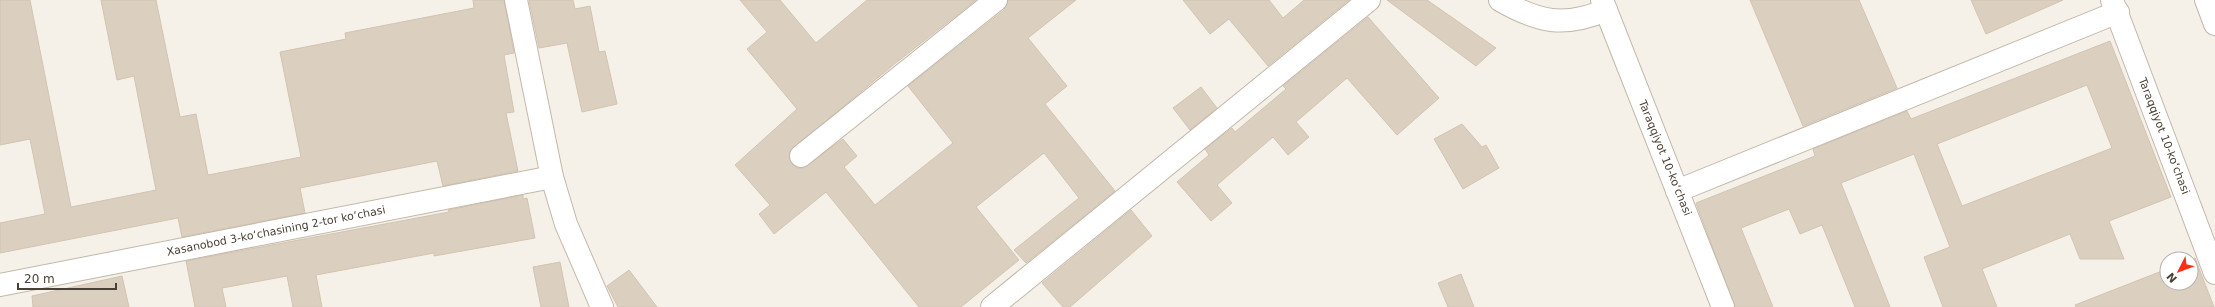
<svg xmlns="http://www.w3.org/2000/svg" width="2215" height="307" font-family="'DejaVu Sans',sans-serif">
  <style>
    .building { fill: #dbcfc0; stroke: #d3c4b0; fill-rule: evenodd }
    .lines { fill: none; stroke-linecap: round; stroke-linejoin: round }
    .minor-casing { stroke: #c2b8aa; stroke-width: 24 }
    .minor { stroke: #fff; stroke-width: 22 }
    .labels { text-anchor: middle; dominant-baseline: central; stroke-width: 3; stroke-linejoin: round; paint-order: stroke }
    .street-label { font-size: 11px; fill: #4a4136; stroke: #fff }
  </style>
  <rect width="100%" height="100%" fill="#f5f1e9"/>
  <g class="building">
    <path d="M0,0H30L71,207L156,190L134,76L117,80L101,0H156L180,117L196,114L208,175L301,157L280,52L346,39L345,33L474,8L473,0H504L514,53L504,55L514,112L506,113L518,171L443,186L437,161L300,188L305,213L182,237L178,218L0,253V223L45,214L30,139L0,145Z"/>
    <path d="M529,0H573L575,9L590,6L599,52L605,51L617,104L582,112L567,43L539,48Z"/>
    <path d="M740,0H780L816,43L867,0H976L892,66L790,151L789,157L792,164L797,168H803L843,139L857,156L844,167L875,205L953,143L908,86L1004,10L1008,0H1076L1028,38L1067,86L1045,104L1115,191L1026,263L1014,250L1079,198L1044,153L976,207L1019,260L961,307H919L826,192L774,234L759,214L770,205L735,165L797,109L747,49L767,32Z"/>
    <path d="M1183,0H1269L1283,18L1304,0H1349L1268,66L1229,19L1210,34Z"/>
    <path d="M1387,0H1427L1496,48L1476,66Z"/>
    <path d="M1750,0H1859L1897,88L1803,126Z"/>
    <path d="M1971,0H2063L1986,34Z"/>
    <path d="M1368,17L1439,98L1397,135L1347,78L1296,122L1309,137L1288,155L1273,137L1217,185L1232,203L1211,221L1177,182L1209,155L1205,149L1232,128L1235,132L1286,89L1283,86Z"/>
    <path d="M2110,41L2171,197L2109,221L2124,259H2080L2070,234L1982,269L1997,307H1943L1924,257L1950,247L1914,154L1841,183L1890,307H1855L1822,225L1800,234L1789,209L1741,228L1773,307H1735L1696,203L1815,156L1813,149L1907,111L1911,119ZM2087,85L2112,148L1962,206L1937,144Z"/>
    <path d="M1201,87L1217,108L1190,130L1173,108Z"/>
    <path d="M1462,124L1482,147L1486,145L1499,168L1463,189L1434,139Z"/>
    <path d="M523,195V199L527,198L535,238L434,256V253L316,275L322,307H293L287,276L222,288L226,307H195L186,261L449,212L448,210Z"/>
    <path d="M1131,210L1152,236L1070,307H1063L1042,283Z"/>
    <path d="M2195,258L2214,307H2076L2075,305L2167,269V283H2191V260Z"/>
    <path d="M560,262L569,307H541L533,267Z"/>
    <path d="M629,270L657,307H618L607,286Z"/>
    <path d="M1461,274L1474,307H1448L1438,283Z"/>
    <path d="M122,276L129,307H33L32,296Z"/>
  </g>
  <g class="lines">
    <defs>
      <g id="minor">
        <path d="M516,0L552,177L566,224L602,307"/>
        <path d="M1500,0C1538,22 1564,28 1606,10"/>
        <path d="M1602,0L1723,307"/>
        <path d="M2112,0L2215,273"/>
        <path d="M2206,0L2215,24"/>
        <path d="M801,156L996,0"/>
        <path d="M1677,191L2118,12"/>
        <path d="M0,285L552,177"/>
        <path d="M992,307L1369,0"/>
      </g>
    </defs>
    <use href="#minor" class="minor-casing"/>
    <use href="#minor" class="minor"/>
  </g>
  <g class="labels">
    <g class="street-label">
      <text transform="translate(2164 136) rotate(69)">Taraqqiyot 10-koʻchasi</text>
      <text transform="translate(1665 158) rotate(68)">Taraqqiyot 10-koʻchasi</text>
      <text transform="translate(276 231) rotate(-11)">Xasanobod 3-koʻchasining 2-tor koʻchasi</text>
    </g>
  </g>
  <g transform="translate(2179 271) rotate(228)"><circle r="19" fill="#ffffff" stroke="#b7b3af"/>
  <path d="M0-3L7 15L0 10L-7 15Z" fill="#ff2e16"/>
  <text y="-6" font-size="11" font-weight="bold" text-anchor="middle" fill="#4a4136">N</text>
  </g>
  <path d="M18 283v6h98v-6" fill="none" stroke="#4a4136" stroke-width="2"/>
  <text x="24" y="283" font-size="12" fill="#4a4136" stroke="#ffffff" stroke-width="3" paint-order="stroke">20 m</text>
</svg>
